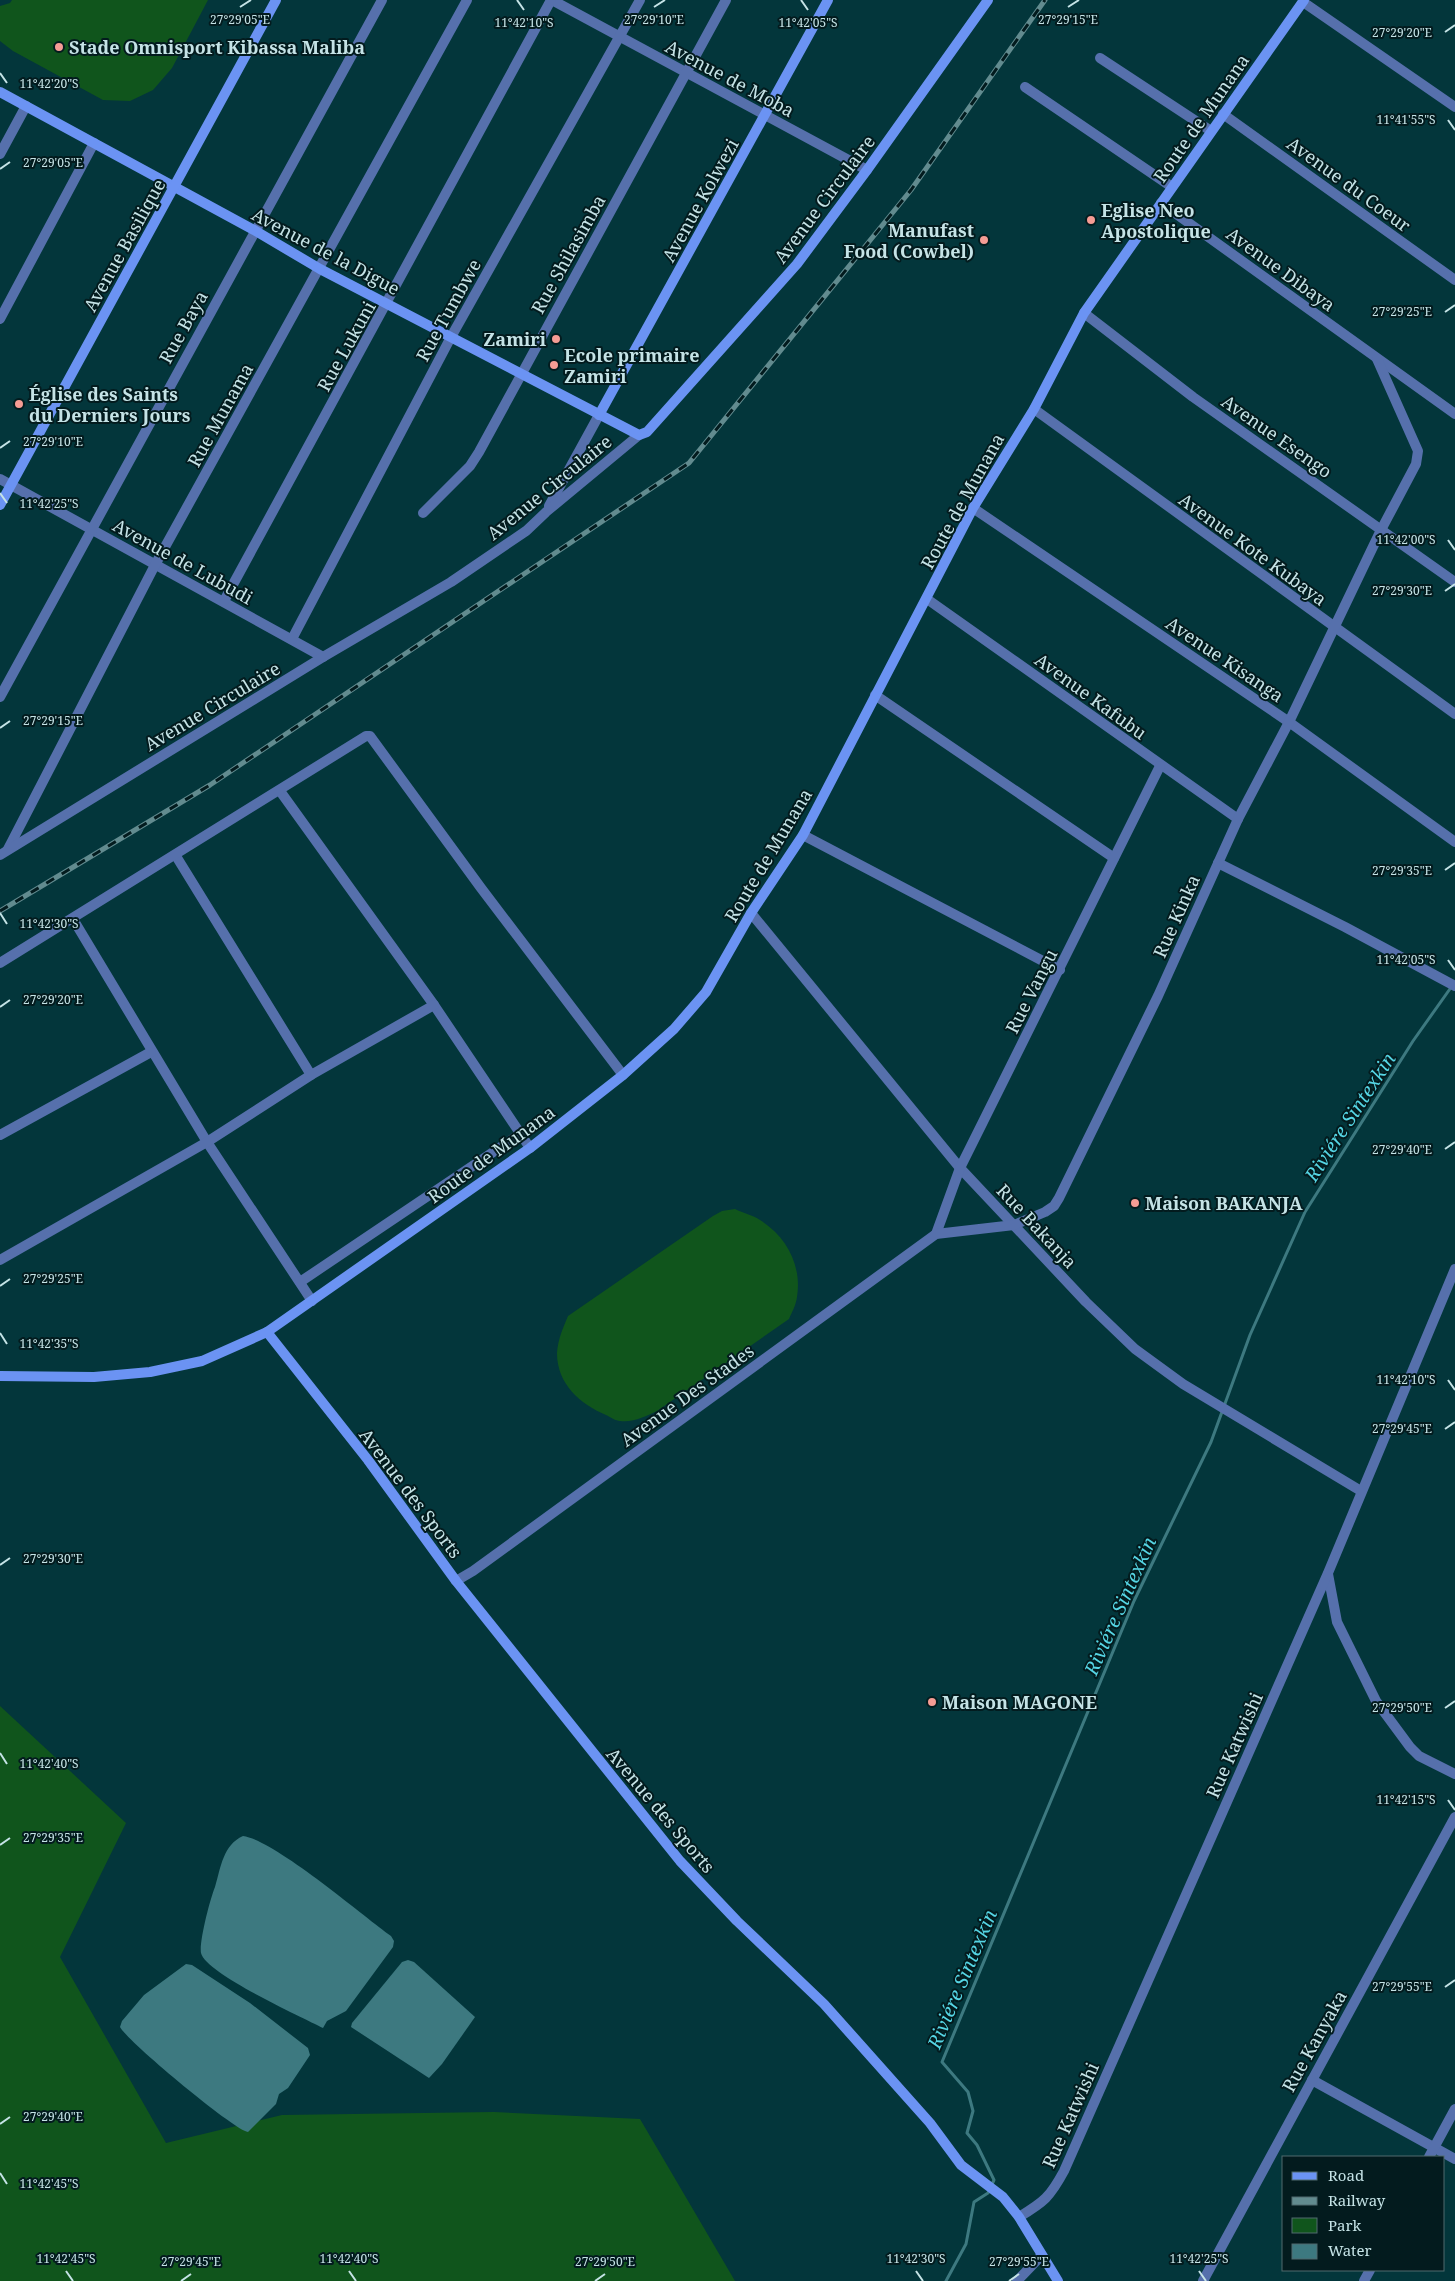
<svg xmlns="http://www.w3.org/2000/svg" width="1455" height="2281" font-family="'Noto Serif',serif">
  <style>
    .green { fill: #10551c }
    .water { fill: #3d7980 }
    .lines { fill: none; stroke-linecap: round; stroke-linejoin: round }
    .stream { stroke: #3d7980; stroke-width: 3 }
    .street { stroke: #5670ac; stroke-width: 10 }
    .secondary { stroke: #6b93f3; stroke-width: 10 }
    .rail-casing { stroke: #628b8f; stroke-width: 5 }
    .rail { stroke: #031b1e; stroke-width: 3; stroke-dasharray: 9; stroke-linecap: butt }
    .ticks { fill: none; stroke: #c5e3e6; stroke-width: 2 }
    .poi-dot { fill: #f59c94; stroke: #031b1e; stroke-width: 2 }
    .labels { text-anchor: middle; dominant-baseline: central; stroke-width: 4; stroke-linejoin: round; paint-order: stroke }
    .poi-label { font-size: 18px; font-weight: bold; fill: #c5e3e6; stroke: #031b1e; text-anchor: start }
    .street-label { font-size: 18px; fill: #c5e3e6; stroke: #031b1e }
    .water-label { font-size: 19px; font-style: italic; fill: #55d5e4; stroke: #031b1e }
    .ticks-label { font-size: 12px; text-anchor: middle; fill: #c5e3e6; stroke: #031b1e; stroke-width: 4; stroke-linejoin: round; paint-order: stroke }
  </style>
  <rect width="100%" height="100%" fill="#03363b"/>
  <g class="green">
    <path d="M12,0H208L172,68L153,90L130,101L103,100L13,51L0,41V6L10,3Z"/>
    <path d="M735,1209C743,1213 753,1215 760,1220C787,1237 802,1266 797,1297C796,1305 792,1312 789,1319L657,1411C646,1416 633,1423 620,1421C616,1421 610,1417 606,1415C580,1404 557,1384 557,1353C558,1339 563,1328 568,1316L713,1216L722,1211Z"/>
    <path d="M0,1706L126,1823L60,1957L166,2143L282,2115L494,2112L640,2119L735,2281H0Z"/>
  </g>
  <g class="water">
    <path d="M243,1836C274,1840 362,1915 391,1936L394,1941L393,1947L346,2011L327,2021L323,2028C302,2017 206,1974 201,1953C199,1942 210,1899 215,1887C221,1867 223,1845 243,1836Z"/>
    <path d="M408,1960L414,1962L475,2017L442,2064L429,2078L351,2027L352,2023L402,1962Z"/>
    <path d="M186,1964L192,1965L250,2003L308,2048L310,2055L288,2088L279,2094L276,2104L248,2132C234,2130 127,2041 120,2027L122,2021L144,1995Z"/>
  </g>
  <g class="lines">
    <path class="stream" d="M946,2281L966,2244L974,2202L988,2193L994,2180L977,2145L967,2133L973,2111L968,2092L942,2062L1134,1601L1211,1442L1250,1335L1305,1212L1413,1041L1452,986"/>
    <g class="street">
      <path d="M552,0L867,170"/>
      <path d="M1303,2L1455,107"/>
      <path d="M1100,58L1211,131"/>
      <path d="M1025,87L1172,187"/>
      <path d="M1223,114L1455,280"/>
      <path d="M0,154L26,106"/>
      <path d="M1161,203L1455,414"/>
      <path d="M1084,313L1193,397L1455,582"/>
      <path d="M0,319L94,143"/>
      <path d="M1034,409L1455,714"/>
      <path d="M0,479L323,657"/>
      <path d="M549,506L599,415"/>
      <path d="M973,508L1289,722L1455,842"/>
      <path d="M423,513L470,466L479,452L726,0"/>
      <path d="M927,599L1238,819"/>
      <path d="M224,601L551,0"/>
      <path d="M292,639L451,337L640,0"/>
      <path d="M875,695L1114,858"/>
      <path d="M0,697L382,0"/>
      <path d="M280,791L434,1005L530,1148"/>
      <path d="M803,835L1060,970"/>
      <path d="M8,849L155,565L467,0"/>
      <path d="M0,855L323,657L451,582L526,531L546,512L639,435"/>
      <path d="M176,856L311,1075"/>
      <path d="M1218,863L1345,927L1455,986"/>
      <path d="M751,913L960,1168L1086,1302L1135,1349L1183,1384L1361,1491"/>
      <path d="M73,919L207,1142L312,1301"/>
      <path d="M0,963L366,736H370L481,888L623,1075"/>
      <path d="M0,1135L151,1052"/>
      <path d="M936,1234L960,1168L1160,766"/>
      <path d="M0,1260L207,1142L311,1075L434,1005"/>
      <path d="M300,1282L520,1134"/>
      <path d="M1328,1574L1337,1622L1376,1701L1410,1747L1419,1756L1455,1774"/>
      <path d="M456,1581L473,1571L936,1234L1014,1225L1045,1212L1054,1206L1059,1198L1158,996L1238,819L1289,722L1381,530L1416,464L1418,451L1377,359"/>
      <path d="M1312,2080L1455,2159"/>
      <path d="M1429,2157L1455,2109"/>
      <path d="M1019,2217C1044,2202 1050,2197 1064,2171L1328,1573L1455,1269"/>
      <path d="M1017,2281L1041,2256"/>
      <path d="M1203,2281L1455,1817"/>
      <path d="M1364,2281L1370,2270"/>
    </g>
    <g class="secondary">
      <path d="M0,92L254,230L320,269L639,435L647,432L797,264L867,170L988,0"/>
      <path d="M599,415L828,0"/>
      <path d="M0,505L276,0"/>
      <path d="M267,1332L368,1460L456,1581L680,1861L737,1921L824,2004L930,2123L961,2165L1003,2197L1019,2217L1058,2281"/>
      <path d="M0,1376L94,1377L150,1372L202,1361L267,1332L530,1148L623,1075L674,1029L706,992L751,913L803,835L973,508L1034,409L1084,313L1304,0"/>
    </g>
    <defs>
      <path id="rail" d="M0,911L210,785L689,463L911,190L1045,0"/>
    </defs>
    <use href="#rail" class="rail-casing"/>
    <use href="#rail" class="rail"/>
  </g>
  <path class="ticks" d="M517,0L524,10M801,0L808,10M240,7L251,0M654,7L665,0M1068,7L1079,0M1445,32L1455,25M0,73L7,83M1448,120L1455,130M0,169L10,162M1445,312L1455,305M0,448L10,441M0,493L7,503M1448,540L1455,550M1445,591L1455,584M0,728L10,721M1445,870L1455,863M0,913L7,924M1448,960L1455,970M0,1007L10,1000M1445,1149L1455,1142M0,1286L10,1279M0,1333L7,1344M1448,1380L1455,1390M1445,1429L1455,1422M0,1565L10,1558M1445,1708L1455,1701M0,1753L7,1764M1448,1800L1455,1810M0,1845L10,1838M1445,1987L1455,1980M0,2124L10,2117M0,2173L7,2184M66,2271L73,2281M349,2271L356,2281M916,2271L923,2281M1199,2271L1206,2281M181,2281L191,2274M595,2281L605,2274M1009,2281L1019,2274"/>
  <g class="poi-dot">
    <circle cx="59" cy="47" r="5"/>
    <circle cx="1091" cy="220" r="5"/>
    <circle cx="984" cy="240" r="5"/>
    <circle cx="556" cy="339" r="5"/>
    <circle cx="554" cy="365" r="5"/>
    <circle cx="19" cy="404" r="5"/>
    <circle cx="1135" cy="1203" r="5"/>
    <circle cx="932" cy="1702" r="5"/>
  </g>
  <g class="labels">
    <g class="poi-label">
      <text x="69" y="47">Stade Omnisport Kibassa Maliba</text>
      <text x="1101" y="210">Eglise Neo<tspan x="1101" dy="21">Apostolique</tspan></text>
      <text x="974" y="230" text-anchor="end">Manufast<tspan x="974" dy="21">Food (Cowbel)</tspan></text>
      <text x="546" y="339" text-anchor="end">Zamiri</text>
      <text x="564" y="355">Ecole primaire<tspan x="564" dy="21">Zamiri</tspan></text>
      <text x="29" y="394">Église des Saints<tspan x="29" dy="21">du Derniers Jours</tspan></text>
      <text x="1145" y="1203">Maison BAKANJA</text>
      <text x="942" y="1702">Maison MAGONE</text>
    </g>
    <g class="street-label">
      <text transform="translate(730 78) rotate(28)">Avenue de Moba</text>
      <text transform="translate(1201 118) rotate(-55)">Route de Munana</text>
      <text transform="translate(1349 184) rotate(36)">Avenue du Coeur</text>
      <text transform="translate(824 199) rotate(-53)">Avenue Circulaire</text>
      <text transform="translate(700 200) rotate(-61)">Avenue Kolwezi</text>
      <text transform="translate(124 245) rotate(-61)">Avenue Basilique</text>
      <text transform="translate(326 251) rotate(28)">Avenue de la Digue</text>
      <text transform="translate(568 254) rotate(-61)">Rue Shilasimba</text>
      <text transform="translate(1281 269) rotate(36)">Avenue Dibaya</text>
      <text transform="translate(448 310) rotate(-61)">Rue Tumbwe</text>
      <text transform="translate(183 327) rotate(-61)">Rue Baya</text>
      <text transform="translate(346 346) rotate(-61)">Rue Lukuni</text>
      <text transform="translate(220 415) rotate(-61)">Rue Munama</text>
      <text transform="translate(1277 436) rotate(35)">Avenue Esengo</text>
      <text transform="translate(549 487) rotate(-39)">Avenue Circulaire</text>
      <text transform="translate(962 501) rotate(-61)">Route de Munana</text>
      <text transform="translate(1253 549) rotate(36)">Avenue Kote Kubaya</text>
      <text transform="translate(183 561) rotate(29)">Avenue de Lubudi</text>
      <text transform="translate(1225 659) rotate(34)">Avenue Kisanga</text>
      <text transform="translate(1091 696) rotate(36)">Avenue Kafubu</text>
      <text transform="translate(212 706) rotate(-31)">Avenue Circulaire</text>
      <text transform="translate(768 855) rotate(-59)">Route de Munana</text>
      <text transform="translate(1176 916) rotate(-66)">Rue Kinka</text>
      <text transform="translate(1031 991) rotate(-63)">Rue Vangu</text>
      <text transform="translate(491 1154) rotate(-36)">Route de Munana</text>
      <text transform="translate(1037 1226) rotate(47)">Rue Bakanja</text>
      <text transform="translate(687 1395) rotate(-36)">Avenue Des Stades</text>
      <text transform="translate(411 1493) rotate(53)">Avenue des Sports</text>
      <text transform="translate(1234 1745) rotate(-66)">Rue Katwishi</text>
      <text transform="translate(661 1810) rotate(50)">Avenue des Sports</text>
      <text transform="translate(1314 2041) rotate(-61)">Rue Kanyaka</text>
      <text transform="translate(1070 2115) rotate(-66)">Rue Katwishi</text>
    </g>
    <g class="water-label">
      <text transform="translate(1350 1117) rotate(-57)">Riviére Sintexkin</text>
      <text transform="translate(1120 1606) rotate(-66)">Riviére Sintexkin</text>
      <text transform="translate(962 1979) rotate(-67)">Riviére Sintexkin</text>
    </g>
  </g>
  <g class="ticks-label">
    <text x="654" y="24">27°29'10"E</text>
    <text x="240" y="24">27°29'05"E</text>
    <text x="1068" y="24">27°29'15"E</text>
    <text x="524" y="27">11°42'10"S</text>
    <text x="808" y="27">11°42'05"S</text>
    <text x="1402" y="37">27°29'20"E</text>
    <text x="49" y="88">11°42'20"S</text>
    <text x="1406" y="124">11°41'55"S</text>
    <text x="53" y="167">27°29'05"E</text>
    <text x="1402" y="316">27°29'25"E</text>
    <text x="53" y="446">27°29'10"E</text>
    <text x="49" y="508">11°42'25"S</text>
    <text x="1406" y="544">11°42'00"S</text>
    <text x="1402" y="595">27°29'30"E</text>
    <text x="53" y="725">27°29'15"E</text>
    <text x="1402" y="875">27°29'35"E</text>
    <text x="49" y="928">11°42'30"S</text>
    <text x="1406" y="964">11°42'05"S</text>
    <text x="53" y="1004">27°29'20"E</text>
    <text x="1402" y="1154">27°29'40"E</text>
    <text x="53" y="1283">27°29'25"E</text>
    <text x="49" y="1348">11°42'35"S</text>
    <text x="1406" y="1384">11°42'10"S</text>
    <text x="1402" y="1433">27°29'45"E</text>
    <text x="53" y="1563">27°29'30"E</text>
    <text x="1402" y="1712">27°29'50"E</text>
    <text x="49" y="1768">11°42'40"S</text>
    <text x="1406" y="1804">11°42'15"S</text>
    <text x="53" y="1842">27°29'35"E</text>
    <text x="1402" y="1991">27°29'55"E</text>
    <text x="53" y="2121">27°29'40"E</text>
    <text x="49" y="2188">11°42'45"S</text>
    <text x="66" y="2263">11°42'45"S</text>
    <text x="349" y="2263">11°42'40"S</text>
    <text x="916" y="2263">11°42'30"S</text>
    <text x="1199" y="2263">11°42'25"S</text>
    <text x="191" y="2266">27°29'45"E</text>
    <text x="605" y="2266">27°29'50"E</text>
    <text x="1019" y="2266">27°29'55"E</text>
  </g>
  <rect x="1282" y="2156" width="162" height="115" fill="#031b1e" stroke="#516b6e"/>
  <rect x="1292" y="2172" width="25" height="8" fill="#6b93f3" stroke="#516b6e"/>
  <text x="1328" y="2181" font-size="15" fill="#c5e3e6">Road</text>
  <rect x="1292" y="2197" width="25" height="8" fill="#628b8f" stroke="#516b6e"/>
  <text x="1328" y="2206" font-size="15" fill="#c5e3e6">Railway</text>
  <rect x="1292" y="2218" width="25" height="15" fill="#10551c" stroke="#516b6e"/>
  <text x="1328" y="2231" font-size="15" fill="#c5e3e6">Park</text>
  <rect x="1292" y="2244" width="25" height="15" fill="#3d7980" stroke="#516b6e"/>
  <text x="1328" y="2256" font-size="15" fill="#c5e3e6">Water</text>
</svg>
